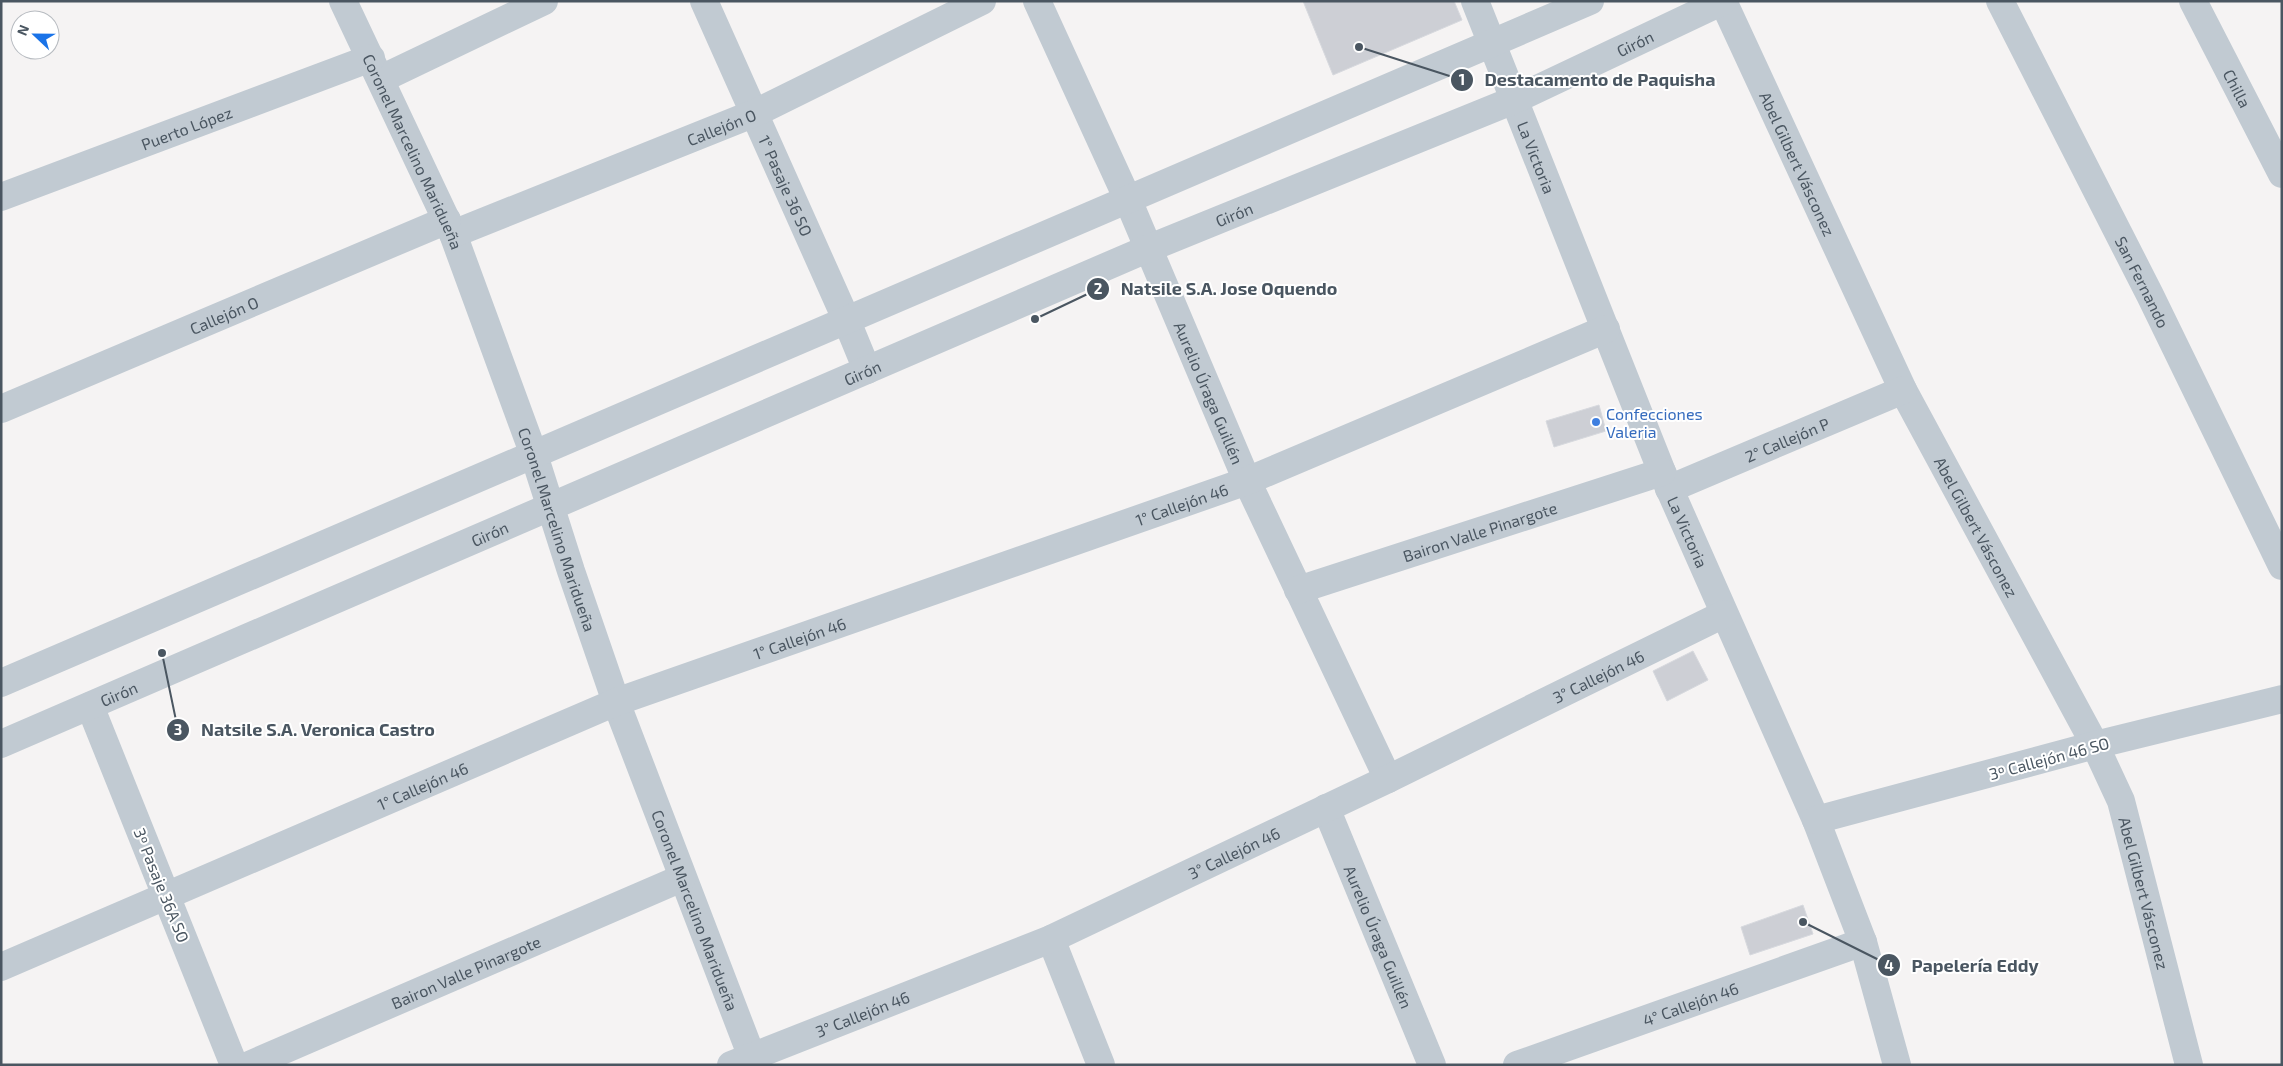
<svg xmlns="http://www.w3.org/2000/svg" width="2283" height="1066" font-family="'Exo 2',sans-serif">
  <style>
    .building { fill: #cdcfd5; stroke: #d7d9de }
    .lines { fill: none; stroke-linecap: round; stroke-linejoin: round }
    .minor { stroke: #c1cad2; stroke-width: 28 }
    .shop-dot { fill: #3f7fe0; stroke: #fff; stroke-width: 2 }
    .labels { text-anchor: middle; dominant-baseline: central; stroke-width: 4; stroke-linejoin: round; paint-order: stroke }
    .street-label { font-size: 16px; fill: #4a5661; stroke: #fff }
    .shop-label { font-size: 16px; fill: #366cbe; stroke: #fff; text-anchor: start }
    .leader { fill: none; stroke: #4a5661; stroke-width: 2 }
    .callout-dot { fill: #4a5661; stroke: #fff; stroke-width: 2 }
    .mark-label { font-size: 15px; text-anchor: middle; font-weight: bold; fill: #fff }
    .callout-label { font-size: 18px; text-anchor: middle; font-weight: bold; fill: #4a5661; stroke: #fff; stroke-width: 4; stroke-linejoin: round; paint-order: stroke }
  </style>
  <rect width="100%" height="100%" fill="#f5f3f3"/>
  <g class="building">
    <path d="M1303,1H1454L1462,20L1333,75Z"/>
    <path d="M1599,405L1606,431L1554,447L1546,421Z"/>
    <path d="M1693,651L1708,680L1667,701L1653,671Z"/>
    <path d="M1803,905L1813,934L1750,955L1741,927Z"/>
  </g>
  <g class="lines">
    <g class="minor">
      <path id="s1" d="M343,1L453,234L534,455L571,571L616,702L755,1065"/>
      <path id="s2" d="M704,1L846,319L867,370"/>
      <path id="s3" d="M1037,1L1128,200L1247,481L1388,779"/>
      <path id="s4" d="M1475,1L1662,472L1816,820L1863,942L1897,1065"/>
      <path id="s5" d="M1723,1L1903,390L2095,745L2121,801L2189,1065"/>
      <path id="s6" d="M2000,1L2150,295L2282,566"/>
      <path id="s7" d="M2193,1L2282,174"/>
      <path d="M381,79L544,1"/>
      <path id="s8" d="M1,197L371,58"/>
      <path id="s9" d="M453,234L755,113L982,1"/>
      <path id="s10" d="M1,409L447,220"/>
      <path id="s11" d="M1669,489L1903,390"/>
      <path id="s12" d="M1298,590L1662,472"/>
      <path d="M1,683C531,456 1060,228 1590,1"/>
      <path d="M90,706L234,1065"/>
      <path id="s13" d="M1,744L1147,249L1514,100L1723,1"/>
      <path id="s14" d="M1326,808L1432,1065"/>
      <path d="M1816,820L2095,745L2282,699"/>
      <path d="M1051,939L1101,1065"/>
      <path id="s15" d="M1,967L616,702L1247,481L1606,329"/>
      <path id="s16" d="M249,1065L682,878"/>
      <path id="s17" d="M731,1065L1051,939L1388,779L1724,614"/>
      <path id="s18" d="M1517,1065L1863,942"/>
    </g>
  </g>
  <circle class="shop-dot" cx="1596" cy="422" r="5"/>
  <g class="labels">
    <g class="street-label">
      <text stroke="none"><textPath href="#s13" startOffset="1778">Girón</textPath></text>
      <text stroke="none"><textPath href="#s7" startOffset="98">Chilla</textPath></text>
      <text stroke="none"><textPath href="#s9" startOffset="289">Callejón O</textPath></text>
      <text stroke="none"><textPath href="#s8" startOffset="198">Puerto López</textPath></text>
      <text stroke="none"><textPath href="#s1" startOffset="166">Coronel Marcelino Maridueña</textPath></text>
      <text stroke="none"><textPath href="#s4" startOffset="168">La Victoria</textPath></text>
      <text stroke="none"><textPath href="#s5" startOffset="179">Abel Gilbert Vásconez</textPath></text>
      <text stroke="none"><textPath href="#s2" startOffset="202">1° Pasaje 36 SO</textPath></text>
      <text stroke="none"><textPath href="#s13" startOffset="1342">Girón</textPath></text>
      <text stroke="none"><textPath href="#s6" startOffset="315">San Fernando</textPath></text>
      <text stroke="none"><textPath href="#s10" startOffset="242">Callejón O</textPath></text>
      <text stroke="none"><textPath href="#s13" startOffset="938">Girón</textPath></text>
      <text stroke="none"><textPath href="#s3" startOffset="428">Aurelio Úraga Guillén</textPath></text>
      <text stroke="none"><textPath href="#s11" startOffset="128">2° Callejón P</textPath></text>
      <text stroke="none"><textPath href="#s15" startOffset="1269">1° Callejón 46</textPath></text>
      <text stroke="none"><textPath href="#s5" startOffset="584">Abel Gilbert Vásconez</textPath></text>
      <text stroke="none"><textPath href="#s1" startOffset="571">Coronel Marcelino Maridueña</textPath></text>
      <text stroke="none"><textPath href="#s12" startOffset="191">Bairon Valle Pinargote</textPath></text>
      <text stroke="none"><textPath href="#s4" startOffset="572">La Victoria</textPath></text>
      <text stroke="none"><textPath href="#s13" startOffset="532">Girón</textPath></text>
      <text stroke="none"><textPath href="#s15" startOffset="864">1° Callejón 46</textPath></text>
      <text stroke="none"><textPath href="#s17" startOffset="951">3° Callejón 46</textPath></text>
      <text stroke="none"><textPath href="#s13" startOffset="128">Girón</textPath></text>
      <text transform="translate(2049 758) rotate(-15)">3º Callejón 46 SO</text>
      <text stroke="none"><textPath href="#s15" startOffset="459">1° Callejón 46</textPath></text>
      <text stroke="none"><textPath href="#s17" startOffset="546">3° Callejón 46</textPath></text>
      <text transform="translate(162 885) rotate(68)">3º Pasaje 36A SO</text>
      <text stroke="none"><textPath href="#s5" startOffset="989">Abel Gilbert Vásconez</textPath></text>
      <text stroke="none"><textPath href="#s1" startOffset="976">Coronel Marcelino Maridueña</textPath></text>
      <text stroke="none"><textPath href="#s14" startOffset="139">Aurelio Úraga Guillén</textPath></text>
      <text stroke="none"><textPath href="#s16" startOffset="236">Bairon Valle Pinargote</textPath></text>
      <text stroke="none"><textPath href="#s18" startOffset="184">4° Callejón 46</textPath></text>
      <text stroke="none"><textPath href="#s17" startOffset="141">3° Callejón 46</textPath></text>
    </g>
    <g class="shop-label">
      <text x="1606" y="413">Confecciones<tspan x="1606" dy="18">Valeria</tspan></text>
    </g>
  </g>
  <path class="leader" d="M1359 47L1462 80M1035 319L1098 289M162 653L178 730M1803 922L1889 965"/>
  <g class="callout-dot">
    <circle cx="1359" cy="47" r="5"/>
    <circle cx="1035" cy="319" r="5"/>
    <circle cx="162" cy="653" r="5"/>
    <circle cx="1803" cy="922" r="5"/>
    <circle cx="1462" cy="80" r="12"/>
    <circle cx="1098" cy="289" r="12"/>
    <circle cx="178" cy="730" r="12"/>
    <circle cx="1889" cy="965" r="12"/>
  </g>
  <g class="mark-label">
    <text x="1462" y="85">1</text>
    <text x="1098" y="294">2</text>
    <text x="178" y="735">3</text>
    <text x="1889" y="971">4</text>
  </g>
  <g class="callout-label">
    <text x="1600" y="86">Destacamento de Paquisha</text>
    <text x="1229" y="295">Natsile S.A. Jose Oquendo</text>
    <text x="318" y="736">Natsile S.A. Veronica Castro</text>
    <text x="1975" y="972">Papelería Eddy</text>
  </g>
  <rect width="2283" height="1066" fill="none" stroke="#4a5661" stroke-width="5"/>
  <g transform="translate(35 35) rotate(292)"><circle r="24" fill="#ffffff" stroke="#b7bbc0"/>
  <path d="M0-4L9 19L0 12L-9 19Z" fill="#1a73e8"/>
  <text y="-8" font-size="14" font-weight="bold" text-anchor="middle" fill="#4a5661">N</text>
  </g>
</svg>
